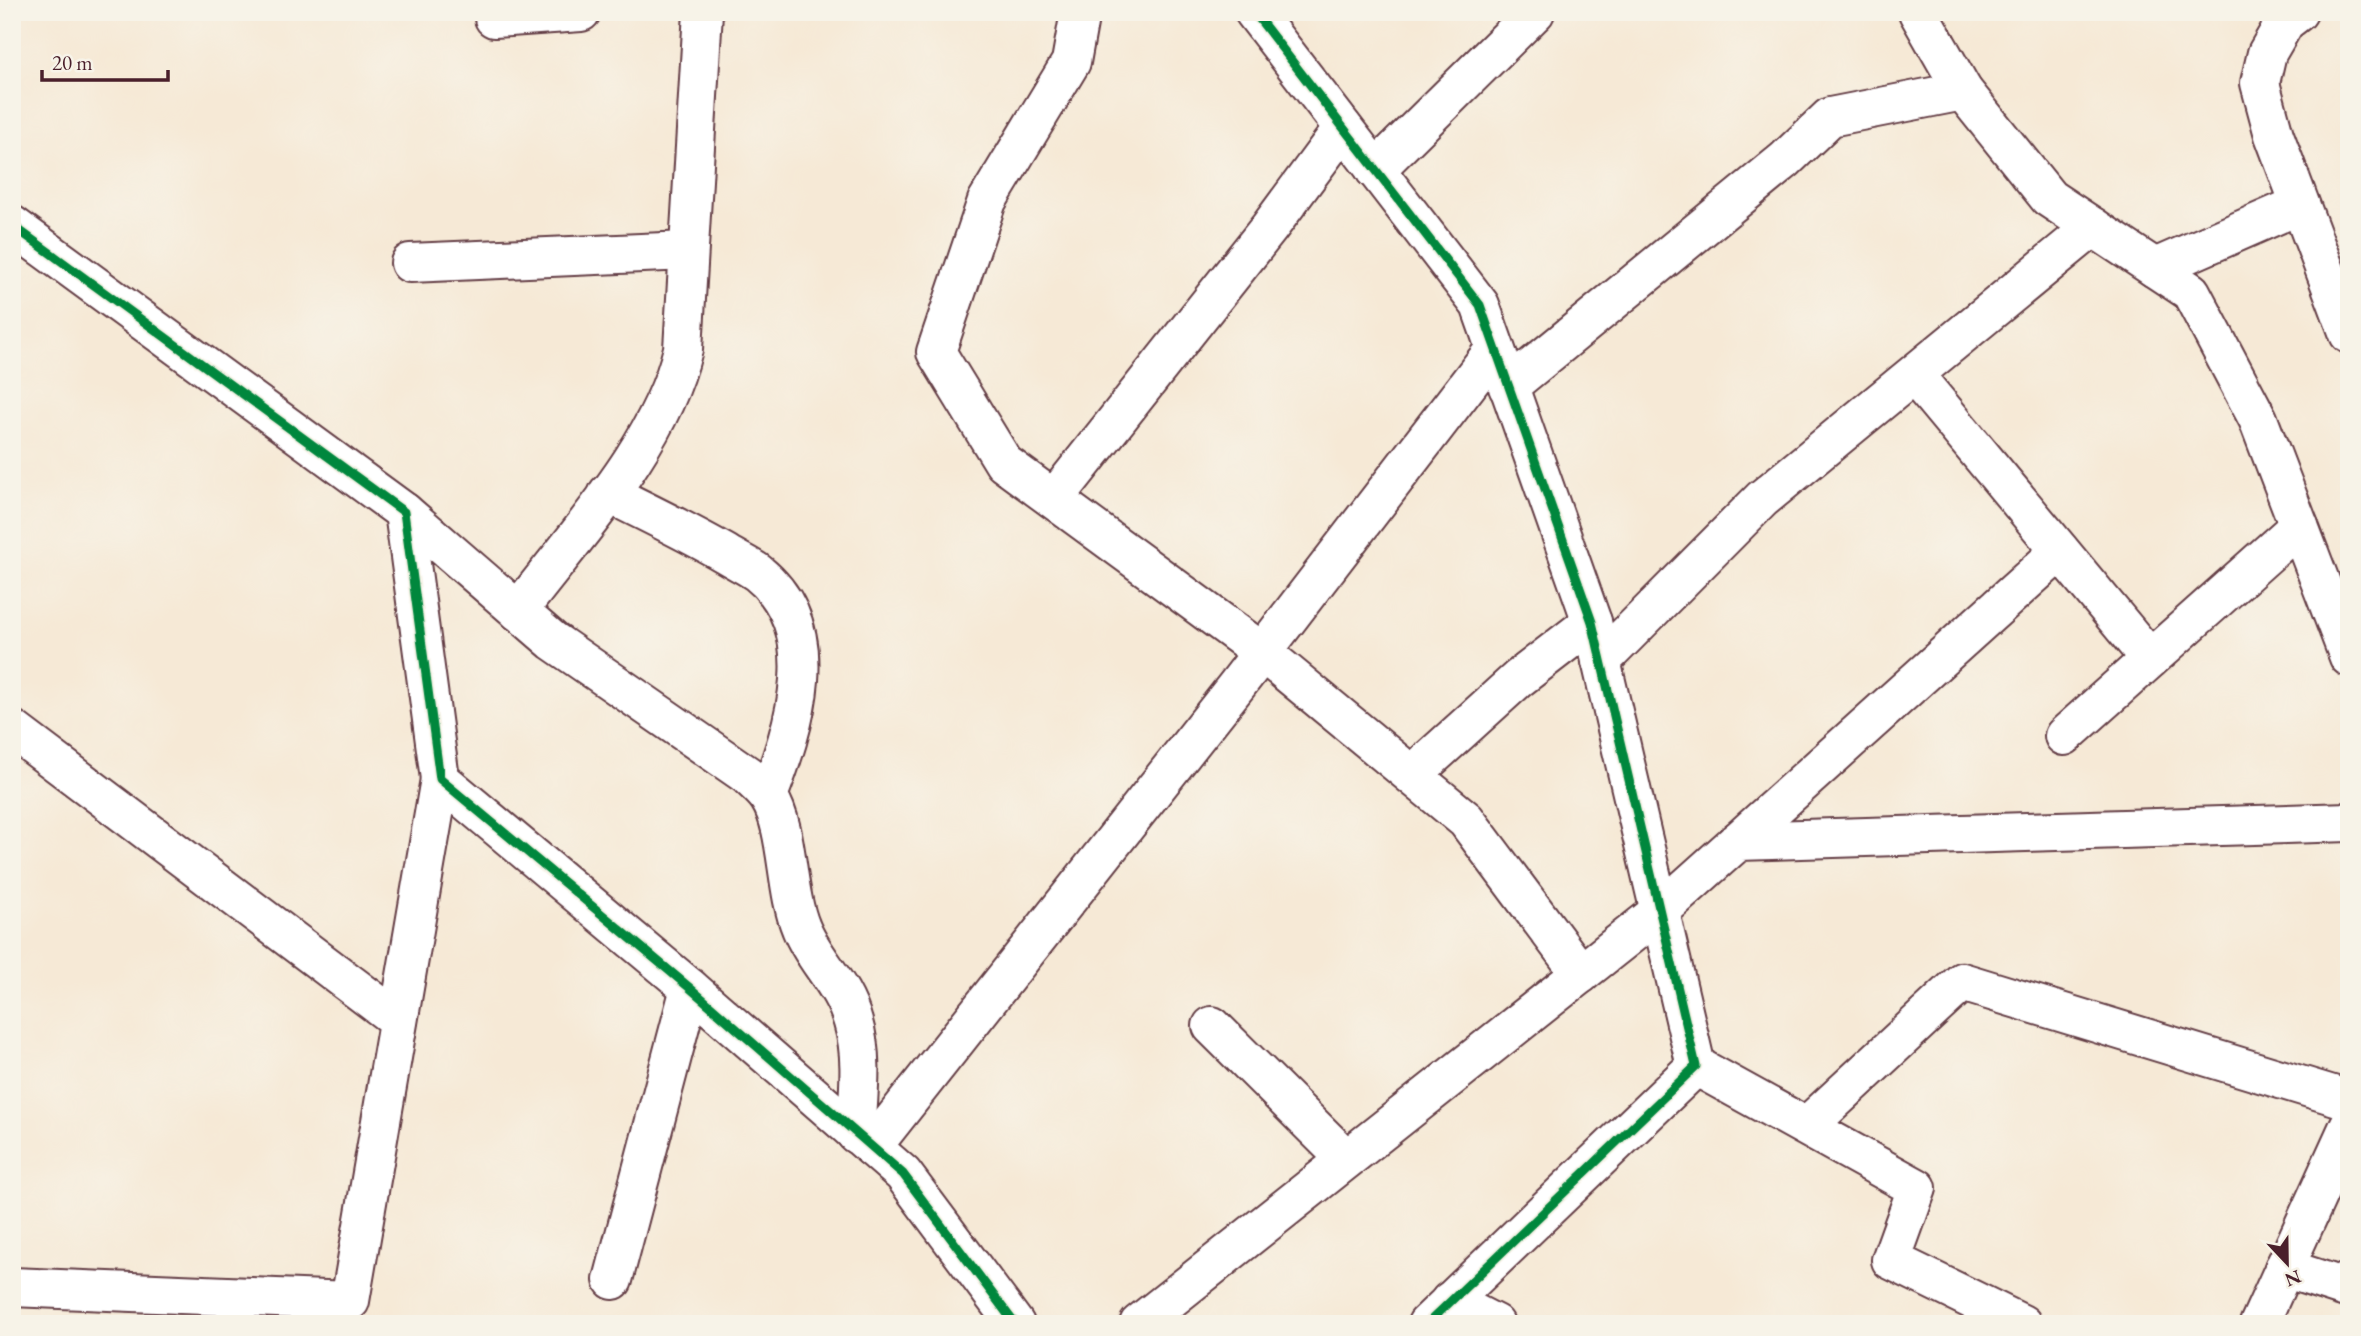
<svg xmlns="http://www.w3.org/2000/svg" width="2361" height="1336" font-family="'EB Garamond',serif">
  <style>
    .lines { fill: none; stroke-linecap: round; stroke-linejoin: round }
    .street-casing { stroke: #643d45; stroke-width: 42 }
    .street { stroke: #fff; stroke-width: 38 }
    .cycleway-casing { stroke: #f7f3e8; stroke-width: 13 }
    .cycleway { stroke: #00873e; stroke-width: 9 }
  </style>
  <rect width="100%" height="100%" fill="#f7f3e8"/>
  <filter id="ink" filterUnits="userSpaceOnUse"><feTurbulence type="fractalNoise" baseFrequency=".0143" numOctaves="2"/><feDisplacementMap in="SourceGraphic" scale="14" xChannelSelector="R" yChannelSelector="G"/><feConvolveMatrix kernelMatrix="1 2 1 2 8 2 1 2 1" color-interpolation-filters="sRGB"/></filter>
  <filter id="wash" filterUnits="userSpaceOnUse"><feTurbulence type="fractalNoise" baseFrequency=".00686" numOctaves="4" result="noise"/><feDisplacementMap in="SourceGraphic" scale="28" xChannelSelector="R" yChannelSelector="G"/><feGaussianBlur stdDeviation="1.57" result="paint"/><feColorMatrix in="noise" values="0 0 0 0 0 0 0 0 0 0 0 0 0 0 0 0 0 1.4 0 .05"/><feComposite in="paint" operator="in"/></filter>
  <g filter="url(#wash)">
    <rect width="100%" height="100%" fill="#f6e9d6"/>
  </g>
  <g filter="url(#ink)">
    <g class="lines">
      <defs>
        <g id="street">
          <path d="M1080,12L1071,62L987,201L936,352L1004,463L1262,652L1466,820L1581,974"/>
          <path d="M1254,12L1480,305L1592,622L1696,1066L1427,1324"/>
          <path d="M1918,12L1963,91L2049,198L2191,292L2258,419L2349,657"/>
          <path d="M2298,12L2285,22L2267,53L2260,83L2274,135L2349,334"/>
          <path d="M494,18L581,12"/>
          <path d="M1375,170L1535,12"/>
          <path d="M12,225L404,512L440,779L690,988L903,1174L1015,1324"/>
          <path d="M410,263L688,251"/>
          <path d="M2155,268L2299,205"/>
          <path d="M1915,376L2150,659"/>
          <path d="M1508,387L1785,160L1830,117L1963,91"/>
          <path d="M608,493C648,513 688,532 726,554C737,561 749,566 758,573C828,629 794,728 768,796"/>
          <path d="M1054,499L1269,228L1343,128"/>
          <path d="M404,512L553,641L747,775C754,782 764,790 769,798C789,829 785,890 801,928C814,961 843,984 853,1022C864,1058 858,1097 856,1134"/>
          <path d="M518,611C577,533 660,446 683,349L703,12"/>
          <path d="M1601,661L1762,499L2093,227"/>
          <path d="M12,729L398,1020"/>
          <path d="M2064,736L2299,526"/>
          <path d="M1412,775L1518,679L1592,622"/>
          <path d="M1738,841L2060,551"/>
          <path d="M1212,1026L1346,1159"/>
          <path d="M1696,1066L1917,1188L1891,1260L2022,1324"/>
          <path d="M1807,1126L1962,982L2349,1100"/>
          <path d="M872,1147L1237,685L1495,349"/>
          <path d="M2284,1268L2349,1289"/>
          <path d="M613,1280L690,988"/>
          <path d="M12,1287L350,1301L440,779"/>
          <path d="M1450,1301L1495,1324"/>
          <path d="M1139,1324L1660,911L1738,841L2349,822"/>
          <path d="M2259,1324L2349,1126"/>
        </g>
      </defs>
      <use href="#street" class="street-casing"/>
      <use href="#street" class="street"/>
      <defs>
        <g id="cycleway">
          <path d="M1254,12L1480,305L1592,622L1696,1066L1427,1324"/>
          <path d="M12,225L404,512L440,779L690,988L903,1174L1015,1324"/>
        </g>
      </defs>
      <use href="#cycleway" class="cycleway-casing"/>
      <use href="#cycleway" class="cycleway"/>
    </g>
  </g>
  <rect width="2361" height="1336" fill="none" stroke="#f7f3e8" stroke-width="42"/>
  <g transform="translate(2287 1263) rotate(158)" stroke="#f7f3e8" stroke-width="5" paint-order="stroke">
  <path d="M0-5L12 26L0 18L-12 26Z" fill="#4a1f2b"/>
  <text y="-10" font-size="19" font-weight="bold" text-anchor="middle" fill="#4a1f2b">N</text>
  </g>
  <path d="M42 70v10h126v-10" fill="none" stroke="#4a1f2b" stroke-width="3.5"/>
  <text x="52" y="70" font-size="21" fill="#4a1f2b" stroke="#f7f3e8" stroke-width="5" paint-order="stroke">20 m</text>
</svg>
